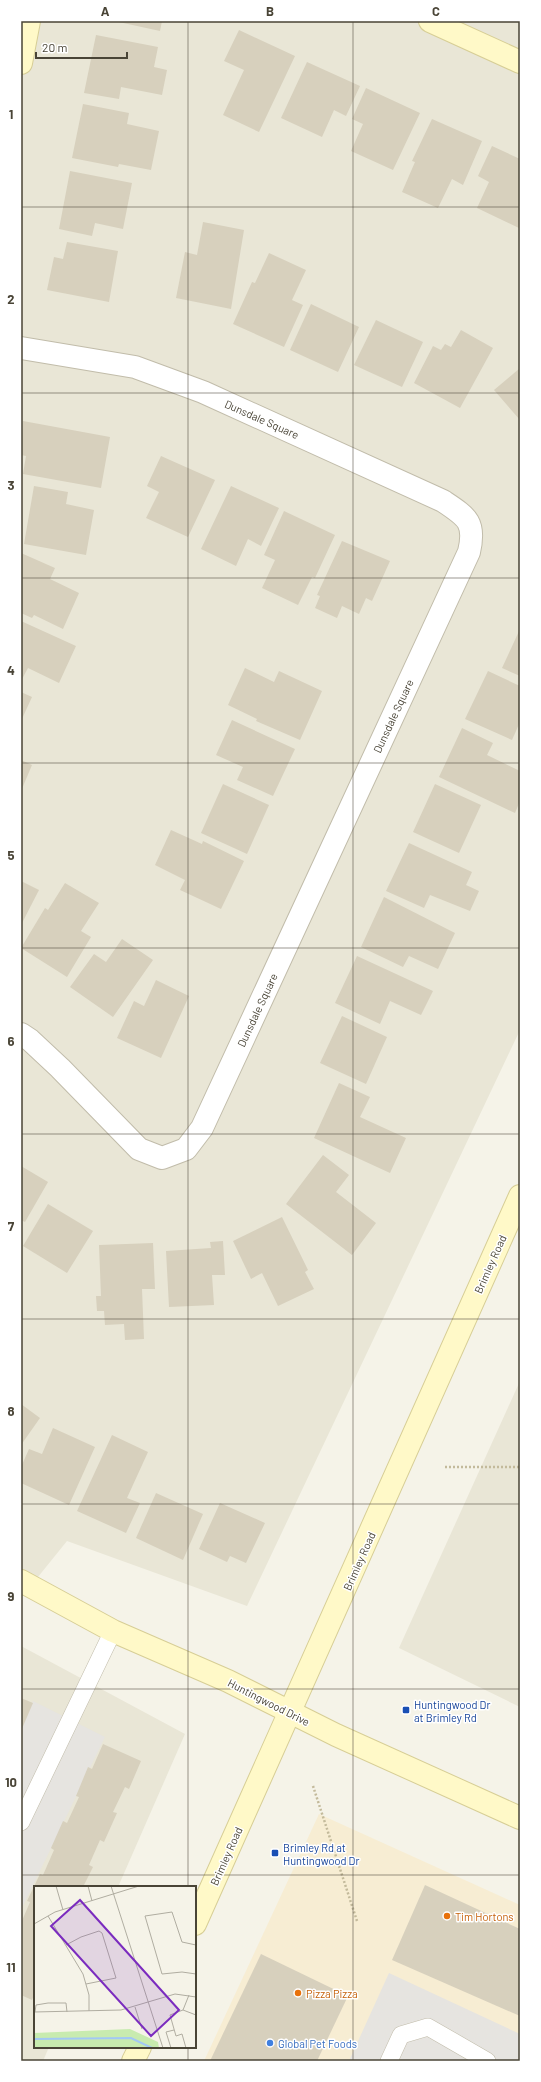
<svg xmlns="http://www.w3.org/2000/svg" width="541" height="2082" font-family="Barlow,sans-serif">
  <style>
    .residential { fill: #e9e6d6 }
    .commercial { fill: #f7edd3 }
    .parking { fill: #e6e4e0 }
    .building { fill: #d7d0bd }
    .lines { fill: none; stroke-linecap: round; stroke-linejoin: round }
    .lane-casing { stroke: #c1bcaa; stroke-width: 18 }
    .street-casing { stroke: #c1bcaa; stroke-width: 24 }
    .secondary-casing { stroke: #d7ce96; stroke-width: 24 }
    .path { stroke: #c3ba9b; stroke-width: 2.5; stroke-dasharray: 2 2; stroke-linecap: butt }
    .lane { stroke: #fff; stroke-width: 17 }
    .street { stroke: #fff; stroke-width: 22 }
    .secondary { stroke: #fff9c8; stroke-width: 22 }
    .grid { fill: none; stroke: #494436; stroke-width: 1; stroke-opacity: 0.55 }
    .transit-dot { fill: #1a4fb4; stroke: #fff; stroke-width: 1.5 }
    .food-dot { fill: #e8710a; stroke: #fff; stroke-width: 1.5 }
    .shop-dot { fill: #3f7fe0; stroke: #fff; stroke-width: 1.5 }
    .labels { text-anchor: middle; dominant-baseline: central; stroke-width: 3; stroke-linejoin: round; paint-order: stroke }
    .street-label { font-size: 11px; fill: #494436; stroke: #fff }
    .transit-label { font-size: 11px; fill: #164399; stroke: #fff; text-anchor: start }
    .food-label { font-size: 11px; fill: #c56008; stroke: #fff; text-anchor: start }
    .shop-label { font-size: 11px; fill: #366cbe; stroke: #fff; text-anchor: start }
    .inset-river { fill: none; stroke: #a2c8f4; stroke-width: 2 }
    .inset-road { fill: none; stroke: #b0ada1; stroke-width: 1 }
    .view { fill: #7b2cbf; fill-opacity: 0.15; stroke: #7b2cbf; stroke-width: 2 }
    .inset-edge { fill: none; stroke: #494436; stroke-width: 2 }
    .neatline { fill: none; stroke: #494436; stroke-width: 1.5 }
    .grid-label { font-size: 13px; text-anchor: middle; font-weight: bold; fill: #494436 }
  </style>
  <rect width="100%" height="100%" fill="#f5f3e8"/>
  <g class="residential">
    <path d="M21,21H520V1030L247,1606L67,1541L21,1598Z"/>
    <path d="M520,1381V1707L399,1648Z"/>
    <path d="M21,1646L185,1734L118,1887H35V2047H49L43,2061H21Z"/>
  </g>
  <path class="commercial" d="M319,1814L520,1905V2061H204Z"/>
  <g class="parking">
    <path d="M33,1701L105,1737L21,1910V1728Z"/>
    <path d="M389,1973L520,2034V2061H349Z"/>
  </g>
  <g class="building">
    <path d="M114,21H162L160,31Z"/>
    <path d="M239,30L295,56L259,132L223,115L244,70L224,61Z"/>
    <path d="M96,35L158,47L154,67L167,70L162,95L121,87L119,99L84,93Z"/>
    <path d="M307,62L360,86L346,116L334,110L322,137L281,118Z"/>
    <path d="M366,88L420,113L393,170L351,151L363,124L352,119Z"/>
    <path d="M83,104L129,113L127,124L159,131L151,170L119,164L118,167L72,158Z"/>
    <path d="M432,119L482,141L463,185L452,179L438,208L402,192L415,162L412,161Z"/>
    <path d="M492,146L520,159L519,228L477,208L489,182L478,176Z"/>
    <path d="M70,171L132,183L123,229L95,223L92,236L59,229Z"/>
    <path d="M203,222L244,230L231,309L176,298L185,252L197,255Z"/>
    <path d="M67,242L118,251L109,302L47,290L54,257L63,259Z"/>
    <path d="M269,253L306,270L292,300L303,305L284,347L233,324L252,282L255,283Z"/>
    <path d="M311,304L359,327L338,372L290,350Z"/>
    <path d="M376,320L423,342L402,387L354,365Z"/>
    <path d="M461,330L493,348L460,408L414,383L433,346L441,350L445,344L451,347Z"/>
    <path d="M520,368V420L494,390Z"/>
    <path d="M23,421L110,437L101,488L23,474L26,456L21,455Z"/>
    <path d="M161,456L215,480L188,537L146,518L159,492L147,486Z"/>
    <path d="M34,486L68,492L66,504L94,510L86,555L24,544Z"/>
    <path d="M231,486L279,508L261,546L248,539L236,566L201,549Z"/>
    <path d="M284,511L335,535L315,578L312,577L298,605L262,588L275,560L264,555Z"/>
    <path d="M342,541L390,561L372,601L366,598L359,614L342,606L337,618L315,608L320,596L317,595Z"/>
    <path d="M21,553L55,568L50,579L79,593L63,629L34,615L32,618L21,613Z"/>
    <path d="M21,621L76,646L59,683L28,668L21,681Z"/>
    <path d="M520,629V676L502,668Z"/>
    <path d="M245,668L274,682L279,671L322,691L300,740L256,721L257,719L228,705Z"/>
    <path d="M488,671L520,686V722L512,740L465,719Z"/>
    <path d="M21,692L32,697L21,721Z"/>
    <path d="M232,720L295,749L273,796L237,780L243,767L216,755Z"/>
    <path d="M462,728L493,743L487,755L520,771V801L515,813L439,777Z"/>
    <path d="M21,760L32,765L21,791Z"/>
    <path d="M223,784L269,805L247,854L201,833Z"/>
    <path d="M435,784L481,805L459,853L413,832Z"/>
    <path d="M171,830L202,844L203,841L244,861L221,909L180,890L185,880L155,865Z"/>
    <path d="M409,843L472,872L466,885L479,891L470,911L430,895L424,908L386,891Z"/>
    <path d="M21,881L39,890L21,925Z"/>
    <path d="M65,883L99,903L81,931L91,937L67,977L21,948L45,908L48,910Z"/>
    <path d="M384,897L455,933L438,969L409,956L403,967L361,947Z"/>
    <path d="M122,939L153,960L113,1017L70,987L94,954L106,962Z"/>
    <path d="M357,956L433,991L421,1015L390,1001L380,1024L335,1003Z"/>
    <path d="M156,980L189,996L161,1058L117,1038L134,1001L144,1006Z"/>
    <path d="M342,1016L387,1037L366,1084L320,1063Z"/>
    <path d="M339,1083L370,1097L360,1117L406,1138L390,1173L314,1138Z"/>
    <path d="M323,1155L349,1175L336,1192L376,1223L352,1255L286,1204Z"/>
    <path d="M21,1166L48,1182L25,1222L21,1220Z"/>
    <path d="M48,1204L93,1231L67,1273L23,1246Z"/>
    <path d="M282,1217L308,1270L305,1272L314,1289L278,1306L262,1273L251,1279L233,1241Z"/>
    <path d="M223,1241L225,1275H212L214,1305L169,1307L166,1251L211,1248L210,1242Z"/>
    <path d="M153,1243L155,1289H142L144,1339L125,1340L124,1324L105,1325L104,1311H97L96,1296H101L99,1245Z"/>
    <path d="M21,1404L40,1418L21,1445Z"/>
    <path d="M53,1428L95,1447L69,1505L21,1483V1467L29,1449L42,1454Z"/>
    <path d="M112,1435L148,1452L127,1498L140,1503L126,1533L77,1511Z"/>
    <path d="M156,1493L203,1514L183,1560L136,1538Z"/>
    <path d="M220,1503L265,1523L246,1563L230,1556L227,1562L199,1549Z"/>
    <path d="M21,1698L33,1703L21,1731Z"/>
    <path d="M103,1744L141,1761L129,1789L125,1787L113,1812L117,1813L104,1842L100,1840L89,1865L93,1867L83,1887H35V1993L32,2000L21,1995V1923L30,1902L27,1901L40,1874L43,1875L54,1850L51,1848L63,1821L67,1823L79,1797L76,1796L88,1767L92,1769Z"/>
    <path d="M425,1885L520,1929V2016L392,1960Z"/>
    <path d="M261,1954L348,1996L317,2061H210Z"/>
  </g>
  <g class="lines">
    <defs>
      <g id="lane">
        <path d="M21,1822L113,1631"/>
        <path d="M389,2061L401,2035L428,2027L487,2061"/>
      </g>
      <path id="street" d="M21,348L135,367L203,392L443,501C467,517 476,522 469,552L202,1128L186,1149L162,1158L139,1149L60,1068L30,1040L21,1034"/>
      <g id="secondary">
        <path d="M430,21L520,62"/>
        <path d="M21,63L29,21"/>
        <path d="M21,1581L113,1631L228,1681L336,1735L520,1818"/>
        <path d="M195,1924L520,1196"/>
        <path d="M133,2061L140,2047"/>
      </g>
    </defs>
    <use href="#lane" class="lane-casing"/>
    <use href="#street" class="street-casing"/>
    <use href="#secondary" class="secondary-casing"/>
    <g class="path">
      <path d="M445,1467H520"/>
      <path d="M313,1786L357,1921"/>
    </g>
    <use href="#lane" class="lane"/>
    <use href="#street" class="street"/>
    <use href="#secondary" class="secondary"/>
  </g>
  <path class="grid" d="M188,21V1887M353,21V2061M21,207H520M21,393H520M21,578H520M21,763H520M21,948H520M21,1134H520M21,1319H520M21,1504H520M21,1689H520M21,1875H520M188,2047V2061"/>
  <g class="transit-dot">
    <rect x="402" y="1706" width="8" height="8" rx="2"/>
    <rect x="271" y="1849" width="8" height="8" rx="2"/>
  </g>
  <g class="food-dot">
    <circle cx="447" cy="1916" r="4"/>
    <circle cx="298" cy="1993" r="4"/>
  </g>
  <circle class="shop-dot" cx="270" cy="2043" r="4"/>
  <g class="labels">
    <g class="street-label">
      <text transform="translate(262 419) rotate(24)">Dunsdale Square</text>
      <text transform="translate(393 716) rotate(-65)">Dunsdale Square</text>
      <text transform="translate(257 1010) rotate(-65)">Dunsdale Square</text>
      <text transform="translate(490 1264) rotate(-66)">Brimley Road</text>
      <text transform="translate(359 1561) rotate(-66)">Brimley Road</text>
      <text transform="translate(269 1702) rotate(27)">Huntingwood Drive</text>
      <text transform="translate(226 1856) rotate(-66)">Brimley Road</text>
    </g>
    <g class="transit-label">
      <text x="414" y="1704">Huntingwood Dr<tspan x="414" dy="13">at Brimley Rd</tspan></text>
      <text x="283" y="1847">Brimley Rd at<tspan x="283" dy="13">Huntingwood Dr</tspan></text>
    </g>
    <g class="food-label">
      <text x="455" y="1916">Tim Hortons</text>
      <text x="306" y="1993">Pizza Pizza</text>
    </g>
    <g class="shop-label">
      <text x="278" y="2043">Global Pet Foods</text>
    </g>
  </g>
  <g transform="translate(34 1886)">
    <rect width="162" height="162" fill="#f5f3e8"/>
    <path d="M96,143L124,156L125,162H0V147Z" fill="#c8ebaf"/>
    <path class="inset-river" d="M0,153L97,152L118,162"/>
    <path class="inset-road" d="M22,0L29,24M54,0L58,15M77,0L129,162M14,30L49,88L55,109V125M0,38L21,26L105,0M32,59L47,51L65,45L68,47L82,92L52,98M162,59L148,56L138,26L111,30L128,88L148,86L162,88M101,121L108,143M149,124L162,129M0,126L87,124L141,108L162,111M1,126L2,119L14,117H32L33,126M137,162L132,146L140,144M152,162L148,148L142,150L136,129L149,124L155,109"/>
    <path class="view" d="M46,14L145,124L117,150L17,40Z"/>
    <rect width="162" height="162" class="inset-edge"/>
  </g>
  <rect width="541" height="2082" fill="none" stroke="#ffffff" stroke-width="44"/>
  <path d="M36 52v6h91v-6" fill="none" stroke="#494436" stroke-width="2"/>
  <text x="42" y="52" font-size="12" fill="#494436" stroke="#ffffff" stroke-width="3" paint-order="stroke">20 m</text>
  <rect x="22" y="22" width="497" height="2038" class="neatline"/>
  <g class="grid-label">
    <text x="105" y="16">A</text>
    <text x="270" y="16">B</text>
    <text x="436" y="16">C</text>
    <text x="11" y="119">1</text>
    <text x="11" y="304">2</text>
    <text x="11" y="490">3</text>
    <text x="11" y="675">4</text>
    <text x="11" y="860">5</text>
    <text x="11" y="1046">6</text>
    <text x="11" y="1231">7</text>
    <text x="11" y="1416">8</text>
    <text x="11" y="1601">9</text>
    <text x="11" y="1787">10</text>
    <text x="11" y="1972">11</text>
  </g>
</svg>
